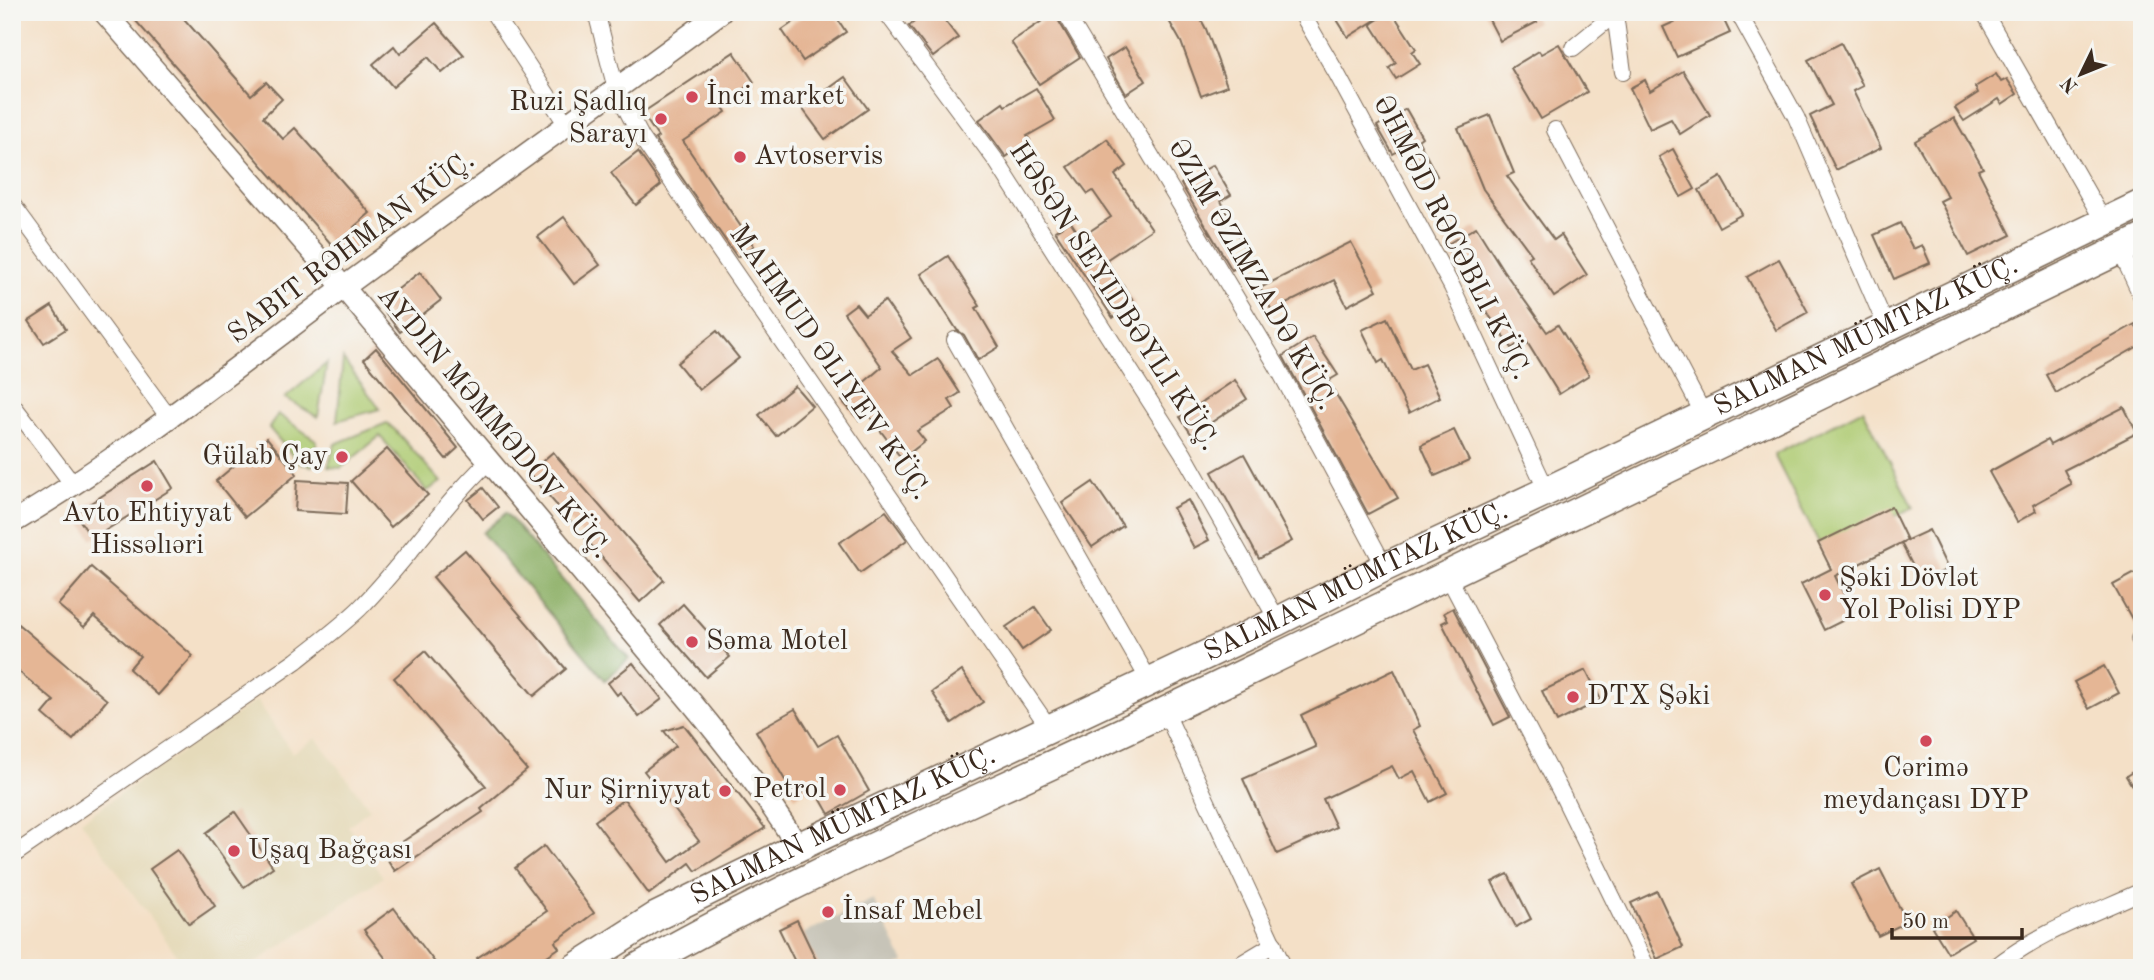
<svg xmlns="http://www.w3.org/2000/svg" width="2154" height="980" font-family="'Old Standard TT',serif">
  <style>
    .built { fill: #e5daba }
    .industrial { fill: #c7c4b8 }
    .green { fill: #adca71; stroke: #747a48; stroke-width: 2 }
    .forest { fill: #8aae63; stroke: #626c40; stroke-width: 2 }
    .building { fill: #e5b695 }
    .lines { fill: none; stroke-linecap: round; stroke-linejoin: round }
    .street-casing { stroke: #7c6a59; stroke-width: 18 }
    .secondary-casing { stroke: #7c6a59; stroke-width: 24 }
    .highway-casing { stroke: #7c6a59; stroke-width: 31 }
    .street { stroke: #fff; stroke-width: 16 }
    .secondary { stroke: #fff; stroke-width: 21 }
    .highway { stroke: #fff; stroke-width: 28 }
    .poi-dot { fill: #d1495b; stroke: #f6f6f2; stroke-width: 2.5 }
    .labels { text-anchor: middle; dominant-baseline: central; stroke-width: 7; stroke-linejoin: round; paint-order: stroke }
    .poi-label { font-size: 28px; fill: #3b2a1e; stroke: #f6f6f2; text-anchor: start }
    .street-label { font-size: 28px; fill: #3b2a1e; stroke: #f6f6f2 }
  </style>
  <rect width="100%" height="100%" fill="#f6f6f2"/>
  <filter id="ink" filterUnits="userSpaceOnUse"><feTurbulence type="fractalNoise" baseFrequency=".0143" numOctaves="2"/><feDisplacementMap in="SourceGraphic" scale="14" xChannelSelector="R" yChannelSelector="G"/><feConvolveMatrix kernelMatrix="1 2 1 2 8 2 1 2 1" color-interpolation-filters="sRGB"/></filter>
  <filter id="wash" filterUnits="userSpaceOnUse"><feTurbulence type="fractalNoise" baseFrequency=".00686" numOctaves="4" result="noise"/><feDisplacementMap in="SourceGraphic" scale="28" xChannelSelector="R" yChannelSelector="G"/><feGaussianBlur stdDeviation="1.57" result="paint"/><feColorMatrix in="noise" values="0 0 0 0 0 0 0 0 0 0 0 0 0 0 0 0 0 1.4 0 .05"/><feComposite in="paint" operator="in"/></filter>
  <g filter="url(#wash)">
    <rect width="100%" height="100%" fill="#f4e0c7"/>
    <path class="built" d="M257,700L292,753L316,738L370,809L348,826L383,877L248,968H186L81,821Z"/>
    <path class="industrial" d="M873,899L904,962L893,968H820L803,934Z"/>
    <g class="green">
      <path d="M343,359L380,409L337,421Z"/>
      <path d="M327,363L318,417L285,398Z"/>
      <path d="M1863,409L1913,508L1822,549L1774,455Z"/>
      <path d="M278,414L317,441L312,466L299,463L269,428Z"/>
      <path d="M387,423L395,430L441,482L427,491L380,436L341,468L328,467L335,444Z"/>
    </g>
    <path class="forest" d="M506,513L629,659L605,680L482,533Z"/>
    <g id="blocks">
      <g class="building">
        <path d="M128,12H178L251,95L266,82L282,99L263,117L283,139L295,128L370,213L354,227L367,241L346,261Z"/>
        <path d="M808,12H833L846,32L803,61L782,30Z"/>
        <path d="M927,12H938L958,38L933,57L909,26Z"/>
        <path d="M1164,12H1197L1206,29L1227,86L1201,96L1181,42Z"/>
        <path d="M1345,12H1388L1348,37L1336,18Z"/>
        <path d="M1390,12H1392L1416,49L1412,52L1420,64L1396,79L1389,68L1396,63L1371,24Z"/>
        <path d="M1485,12H1532L1537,22L1500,41Z"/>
        <path d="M1696,12H1720L1730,33L1677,57L1663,27Z"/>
        <path d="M1054,13L1080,57L1039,84L1011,42Z"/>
        <path d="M436,23L464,55L442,73L428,57L393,87L373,64L394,46L400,54Z"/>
        <path d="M1841,43L1863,86L1853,91L1881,148L1836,170L1810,116L1832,105L1808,60Z"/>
        <path d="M1559,44L1587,92L1541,119L1511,68L1539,51L1541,54Z"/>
        <path d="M1125,47L1146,81L1126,94L1106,59Z"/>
        <path d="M734,52L754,82L721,104L726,112L683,141L754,246L737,257L655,139L658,137L642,113Z"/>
        <path d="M1683,71L1710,115L1680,134L1671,119L1650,129L1630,88L1645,80L1650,91Z"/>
        <path d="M1996,74L2001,82L2007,79L2017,94L2002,104L1999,99L1964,121L1955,108L1978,93L1975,87Z"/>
        <path d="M845,77L868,109L825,139L802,108Z"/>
        <path d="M1036,88L1055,120L1027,136L1030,140L1006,157L979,120L1003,103L1005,106Z"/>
        <path d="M1406,109L1422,137L1418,140L1437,176L1419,186L1400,150L1393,154L1377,126Z"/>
        <path d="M1490,115L1514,173L1507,176L1554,240L1561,235L1587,275L1554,297L1528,257L1532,255L1483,189L1458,128Z"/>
        <path d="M1954,118L1983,168L1978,170L2011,235L1968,256L1940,201L1948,197L1915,141Z"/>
        <path d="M1107,139L1127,166L1115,175L1152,229L1106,260L1135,304L1113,318L1055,231L1070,221L1081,237L1111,217L1093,191L1088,194L1068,167Z"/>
        <path d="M1673,149L1695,189L1681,197L1659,157Z"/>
        <path d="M638,152L661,185L636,205L611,173Z"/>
        <path d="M1213,165L1231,195L1221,201L1251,260L1232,270L1181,184Z"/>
        <path d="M1721,177L1742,214L1719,227L1699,190Z"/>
        <path d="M564,217L600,265L574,284L538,237Z"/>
        <path d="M1900,223L1913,249L1922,245L1930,263L1894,279L1874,235Z"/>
        <path d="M1476,227L1503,270L1547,332L1558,325L1589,375L1559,394L1525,339L1512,348L1472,291L1446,245Z"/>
        <path d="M1351,242L1377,290L1347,306L1334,280L1272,311L1260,288Z"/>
        <path d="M948,256L980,306L976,308L999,347L978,360L964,335L957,330L921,274Z"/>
        <path d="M1779,259L1808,312L1776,330L1747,277Z"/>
        <path d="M420,272L441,300L400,332L379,304Z"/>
        <path d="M885,301L911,338L892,351L913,375L938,359L960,393L949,400L954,408L917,431L925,441L902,459L867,413L859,420L842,401L882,367L844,313L856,304L865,315Z"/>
        <path d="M52,306L66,329L44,343L29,321Z"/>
        <path d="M1387,318L1411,370L1424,364L1440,397L1409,413L1383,360L1378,363L1362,330Z"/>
        <path d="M2135,324L2142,336V344L2056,393L2046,375Z"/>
        <path d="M717,331L739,358L699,390L677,363Z"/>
        <path d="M1313,337L1338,375L1328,381L1398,498L1368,514L1283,356Z"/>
        <path d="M376,348L458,448L446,459L364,359Z"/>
        <path d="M1235,380L1247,399L1192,435L1180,417Z"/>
        <path d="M795,386L812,406L776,436L759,415Z"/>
        <path d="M2124,407L2137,433L2064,470L2071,484L2033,505L2036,511L2017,522L1989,472L2047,440L2050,445Z"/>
        <path d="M1454,430L1469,461L1435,476L1421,445Z"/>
        <path d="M267,438L297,474L245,517L216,481Z"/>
        <path d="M387,449L428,495L391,527L351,481Z"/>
        <path d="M553,452L664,580L640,602L529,473Z"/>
        <path d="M1244,454L1292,541L1259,559L1212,472Z"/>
        <path d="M157,461L173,488L92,539L75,513Z"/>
        <path d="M297,480L348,483L346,514L295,511Z"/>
        <path d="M1093,482L1123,526L1092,547L1062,503Z"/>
        <path d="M483,488L498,507L483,519L468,500Z"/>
        <path d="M1188,500L1209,540L1194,548L1173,508Z"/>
        <path d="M1891,507L1907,540L1835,576L1854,615L1824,630L1801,584L1831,569L1818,543Z"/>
        <path d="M886,511L907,540L860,573L839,543Z"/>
        <path d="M1929,530L1948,569L1921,582L1901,543Z"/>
        <path d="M465,550L566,669L534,696L433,577Z"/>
        <path d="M91,567L193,656L158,695L129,669L140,656L94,616L84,627L58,605Z"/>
        <path d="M2135,573L2142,585V628H2137L2113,585Z"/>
        <path d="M683,604L730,657L706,677L660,625Z"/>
        <path d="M1035,607L1051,630L1022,650L1006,627Z"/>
        <path d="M1453,608L1510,717L1494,725L1442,623L1448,620L1444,613Z"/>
        <path d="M12,619L107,700L73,740L43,714L54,701L12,666Z"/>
        <path d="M425,651L527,770L481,809L483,812L395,871L384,854L486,786L394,678Z"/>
        <path d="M633,663L662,699L639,717L620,692L617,695L608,683Z"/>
        <path d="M2104,666L2119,693L2089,709L2074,682Z"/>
        <path d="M1394,670L1420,726L1413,730L1447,793L1430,802L1414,771L1399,779L1392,766L1323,799L1336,827L1277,854L1243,779L1316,747L1301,715Z"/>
        <path d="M1586,670L1601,700L1557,722L1542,691Z"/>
        <path d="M962,671L983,702L952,723L932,692Z"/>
        <path d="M795,709L818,746L837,735L869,791L829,814L813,786L795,797L756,731Z"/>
        <path d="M684,725L765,828L696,871L690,863L649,894L595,821L624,799L670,862L699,841L644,771L676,746L664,731Z"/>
        <path d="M2142,766V802L2126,776Z"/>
        <path d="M235,812L273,867L244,887L206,833Z"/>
        <path d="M544,846L594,913L555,942L559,948L529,968H484L477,958L547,911L515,868Z"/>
        <path d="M177,850L215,906L189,924L150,869Z"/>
        <path d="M1880,869L1907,922L1878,936L1851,884Z"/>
        <path d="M1508,874L1531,919L1516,927L1492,882Z"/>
        <path d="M1657,891L1683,947L1657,959L1631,903Z"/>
        <path d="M394,908L439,968H393L364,930Z"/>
        <path d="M1956,911L1973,938L1948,953L1932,927Z"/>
        <path d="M797,920L820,968H798L779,929Z"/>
      </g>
    </g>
  </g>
  <g filter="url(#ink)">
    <use href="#blocks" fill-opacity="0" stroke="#7c6a59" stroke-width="2"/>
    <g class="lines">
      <defs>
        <g id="street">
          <path d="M493,12L567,125"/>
          <path d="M596,12L616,89L641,137L1050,729"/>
          <path d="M886,12L997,162L1183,453L1278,621"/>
          <path d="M1065,12L1277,366L1385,567"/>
          <path d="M1301,12L1337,74L1452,287L1547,491"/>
          <path d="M1738,12L1796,117L1886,326"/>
          <path d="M1984,12L2104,222"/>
          <path d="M1615,14L1623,72"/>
          <path d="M1573,48L1617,12"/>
          <path d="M1555,130L1704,415"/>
          <path d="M12,204L170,419"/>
          <path d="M2120,250L2142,297"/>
          <path d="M955,340L1150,682"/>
          <path d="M12,404L74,486"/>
          <path d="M1447,574L1563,796L1647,968"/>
          <path d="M2139,639L2142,638"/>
          <path d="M1165,711L1284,968"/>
          <path d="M12,856L296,661C317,644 339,628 359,609C405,563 441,507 488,462"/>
          <path d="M1234,968L1274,944"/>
          <path d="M1994,968C2037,933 2092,914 2142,891"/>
        </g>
        <g id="secondary">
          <path d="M104,12L344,288L692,703C730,749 767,796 798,847"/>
          <path d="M12,523C129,453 235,368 344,287C469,195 596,105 721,12"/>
        </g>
        <g id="highway">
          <path id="s1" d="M575,968L655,917L798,847L1278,621L1385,567L1547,491L2142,204"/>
          <path d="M637,968C807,871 990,796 1166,711C1491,554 1817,397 2142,239"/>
        </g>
      </defs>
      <use href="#street" class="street-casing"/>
      <use href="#secondary" class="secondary-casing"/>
      <use href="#highway" class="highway-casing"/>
      <use href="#street" class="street"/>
      <use href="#secondary" class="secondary"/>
      <use href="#highway" class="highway"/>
    </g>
  </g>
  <g class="poi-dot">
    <circle cx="692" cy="97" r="7"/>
    <circle cx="661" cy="119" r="7"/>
    <circle cx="740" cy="157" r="7"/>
    <circle cx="342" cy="457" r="7"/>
    <circle cx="147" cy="486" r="7"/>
    <circle cx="1825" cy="595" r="7"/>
    <circle cx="692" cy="642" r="7"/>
    <circle cx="1573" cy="697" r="7"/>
    <circle cx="1926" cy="741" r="7"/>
    <circle cx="840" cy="790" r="7"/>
    <circle cx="725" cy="791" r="7"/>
    <circle cx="234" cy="851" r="7"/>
    <circle cx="828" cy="912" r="7"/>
  </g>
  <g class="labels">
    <g class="poi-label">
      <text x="706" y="97">İnci market</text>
      <text x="647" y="103" text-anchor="end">Ruzi Şadlıq<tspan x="647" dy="32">Sarayı</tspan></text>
      <text x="754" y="157">Avtoservis</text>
      <text x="328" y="457" text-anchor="end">Gülab Çay</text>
      <text x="147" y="514" text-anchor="middle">Avto Ehtiyyat<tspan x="147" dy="32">Hissəlıəri</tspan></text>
      <text x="1839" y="579">Şəki Dövlət<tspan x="1839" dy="32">Yol Polisi DYP</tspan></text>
      <text x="706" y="642">Səma Motel</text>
      <text x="1587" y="697">DTX Şəki</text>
      <text x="1926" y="769" text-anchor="middle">Cərimə<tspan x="1926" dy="32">meydançası DYP</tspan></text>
      <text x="826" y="790" text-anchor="end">Petrol</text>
      <text x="711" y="791" text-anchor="end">Nur Şirniyyat</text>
      <text x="248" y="851">Uşaq Bağçası</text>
      <text x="842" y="912">İnsaf Mebel</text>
    </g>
    <g class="street-label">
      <text transform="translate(1451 238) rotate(63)">ƏHMƏD RƏCƏBLI KÜÇ.</text>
      <text transform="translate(352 248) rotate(-37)">SABIT RƏHMAN KÜÇ.</text>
      <text transform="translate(1251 275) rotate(60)">ƏZIM ƏZIMZADƏ KÜÇ.</text>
      <text transform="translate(1113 297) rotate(57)">HƏSƏN SEYIDBƏYLI KÜÇ.</text>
      <text stroke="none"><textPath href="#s1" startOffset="1438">SALMAN MÜMTAZ KÜÇ.</textPath></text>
      <text transform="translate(829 363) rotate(55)">MAHMUD ƏLIYEV KÜÇ.</text>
      <text transform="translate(493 423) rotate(50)">AYDIN MƏMMƏDOV KÜÇ.</text>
      <text stroke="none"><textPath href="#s1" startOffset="872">SALMAN MÜMTAZ KÜÇ.</textPath></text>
      <text stroke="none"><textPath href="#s1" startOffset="304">SALMAN MÜMTAZ KÜÇ.</textPath></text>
    </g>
  </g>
  <rect width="2154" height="980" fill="none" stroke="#f6f6f2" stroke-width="42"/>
  <g transform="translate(2081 74) rotate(227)" stroke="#f6f6f2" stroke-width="5" paint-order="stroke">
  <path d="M0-5L12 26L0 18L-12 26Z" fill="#3b2a1e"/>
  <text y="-10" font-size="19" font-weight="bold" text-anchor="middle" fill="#3b2a1e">N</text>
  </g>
  <path d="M1892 928v10h130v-10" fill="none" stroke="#3b2a1e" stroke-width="3.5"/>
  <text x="1902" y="928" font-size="21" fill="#3b2a1e" stroke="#f6f6f2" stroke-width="5" paint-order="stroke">50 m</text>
</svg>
